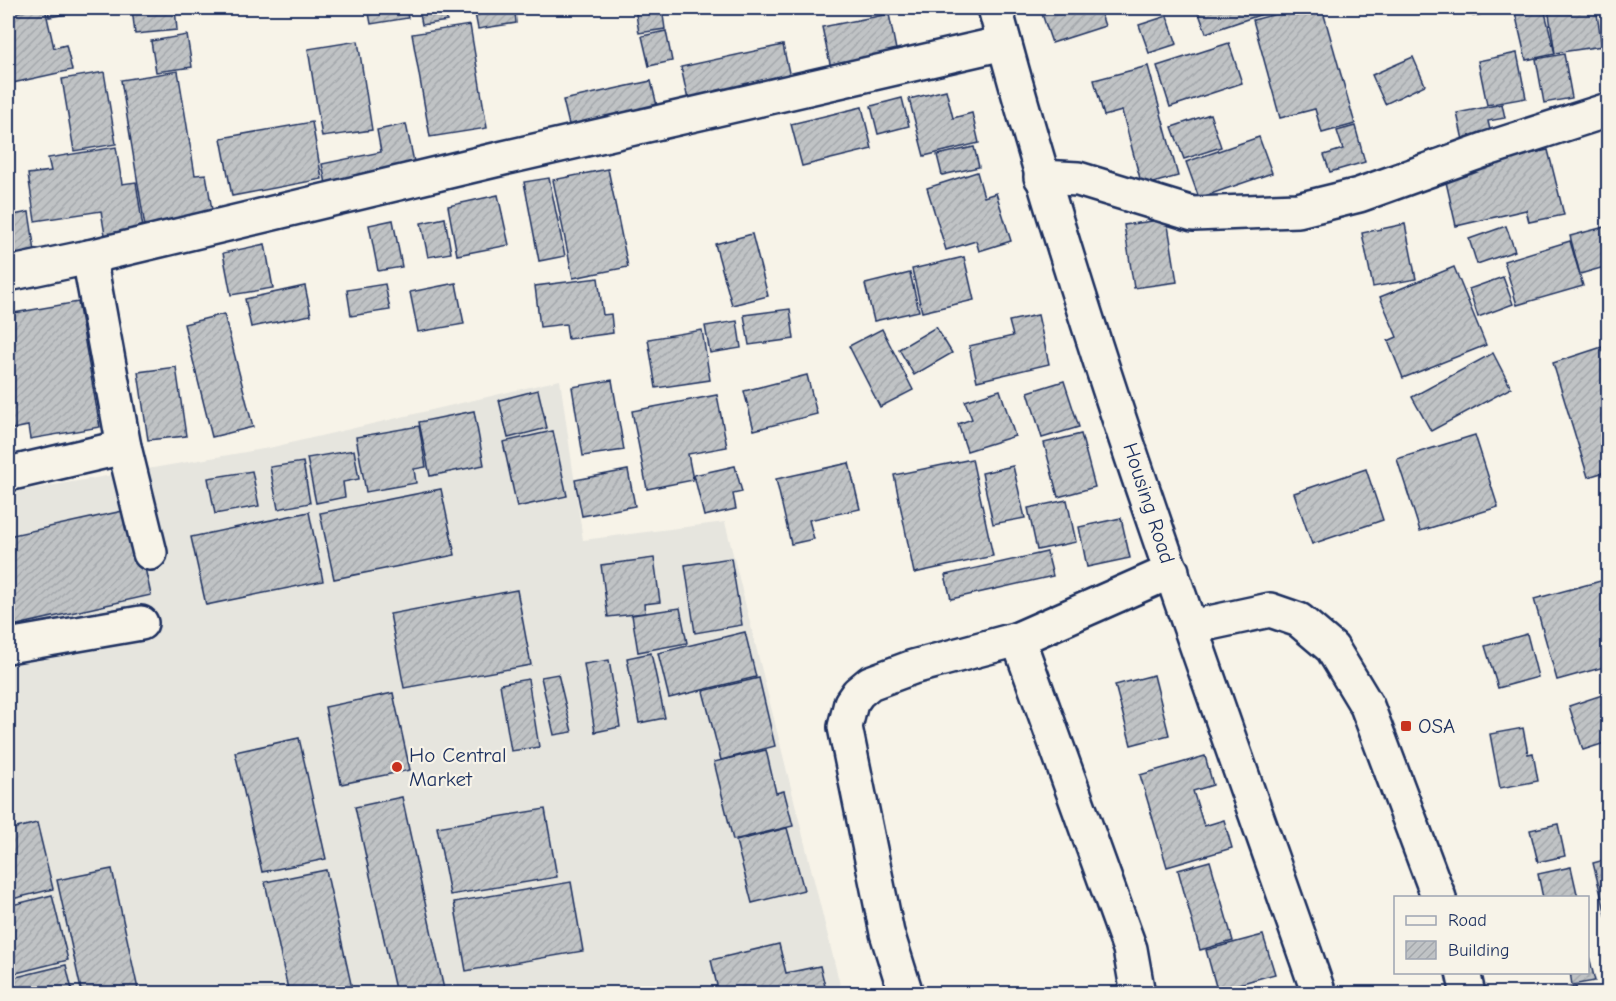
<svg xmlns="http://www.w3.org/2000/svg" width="1616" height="1001" font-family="'Comic Neue',sans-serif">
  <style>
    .built { fill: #e6e5de }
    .building { fill: url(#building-hatch); stroke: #1b2f5e; stroke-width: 1.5 }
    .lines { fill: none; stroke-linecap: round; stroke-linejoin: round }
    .minor-casing { stroke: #1b2f5e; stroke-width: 38 }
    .minor { stroke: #f7f3e8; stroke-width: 33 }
    .poi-dot { fill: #c8321e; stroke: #f7f3e8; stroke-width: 2 }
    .labels { text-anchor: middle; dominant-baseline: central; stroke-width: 4.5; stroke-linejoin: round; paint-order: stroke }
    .street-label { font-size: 21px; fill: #1b2f5e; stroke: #f7f3e8 }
    .poi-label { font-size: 21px; fill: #1b2f5e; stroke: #f7f3e8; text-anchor: start }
  </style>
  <defs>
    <pattern id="building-hatch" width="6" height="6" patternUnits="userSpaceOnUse" patternTransform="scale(1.5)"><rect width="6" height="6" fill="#c0c3c5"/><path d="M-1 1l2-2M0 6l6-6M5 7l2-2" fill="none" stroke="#a4a8ac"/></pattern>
  </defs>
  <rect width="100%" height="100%" fill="#f7f3e8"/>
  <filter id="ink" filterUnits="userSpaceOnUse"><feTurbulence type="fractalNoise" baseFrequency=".0167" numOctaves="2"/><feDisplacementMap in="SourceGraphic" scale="12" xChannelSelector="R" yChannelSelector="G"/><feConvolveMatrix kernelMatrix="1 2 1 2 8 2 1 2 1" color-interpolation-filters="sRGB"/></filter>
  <g filter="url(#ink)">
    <path class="built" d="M560,380L583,540L725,522L842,993L8,994V493L269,448Z"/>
    <g class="building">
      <path d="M38,8H45L54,48L66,45L72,70L8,84V14Z"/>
      <path d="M48,8H89V10L49,17Z"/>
      <path d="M132,8H175L177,30L135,34Z"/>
      <path d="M368,8H406L408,18L371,24Z"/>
      <path d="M419,8H464L446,11L447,21L422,25Z"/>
      <path d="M474,8H537L515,11L516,23L478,29Z"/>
      <path d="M635,8H662L665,29L639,33Z"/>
      <path d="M1040,8H1099L1105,26L1052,43Z"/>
      <path d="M1197,8H1280L1206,33Z"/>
      <path d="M1299,8H1322L1355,124L1322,133L1315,109L1280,118L1253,20Z"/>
      <path d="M1471,8H1508L1473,16Z"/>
      <path d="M1514,8H1544L1555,54L1526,60Z"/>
      <path d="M1548,8H1596L1602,46L1555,53Z"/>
      <path d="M889,14L898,60L832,73L822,27Z"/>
      <path d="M1167,16L1177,44L1149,53L1139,25Z"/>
      <path d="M470,25L487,128L430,137L412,34Z"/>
      <path d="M666,31L672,61L649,66L642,36Z"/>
      <path d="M187,35L192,67L156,72L151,41Z"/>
      <path d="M358,41L372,130L322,137L308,49Z"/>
      <path d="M1229,43L1242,83L1170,107L1157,66Z"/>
      <path d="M783,45L792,87L690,109L681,67Z"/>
      <path d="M1517,53L1526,98L1487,105L1478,61Z"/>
      <path d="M1564,54L1572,98L1544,103L1536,59Z"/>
      <path d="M1413,57L1425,85L1385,104L1372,75Z"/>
      <path d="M1148,66L1178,176L1142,186L1122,111L1104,116L1094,80Z"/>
      <path d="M178,71L195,175L206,174L213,216L145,227L121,80Z"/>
      <path d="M104,72L116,144L74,151L62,79Z"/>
      <path d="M651,81L659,114L571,133L563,100Z"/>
      <path d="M946,90L953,118L972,113L979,143L924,156L909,99Z"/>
      <path d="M902,98L909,126L878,134L871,106Z"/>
      <path d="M1502,104L1505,118L1488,121L1491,134L1463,140L1457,113Z"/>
      <path d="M862,107L872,149L802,166L791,124Z"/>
      <path d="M1210,114L1221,147L1184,159L1172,127Z"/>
      <path d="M312,122L322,179L232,196L221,138Z"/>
      <path d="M406,124L417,176L328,194L322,164L381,152L377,130Z"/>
      <path d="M1355,126L1365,162L1330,172L1324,155L1343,149L1337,131Z"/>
      <path d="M1259,137L1272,173L1199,198L1186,162Z"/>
      <path d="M116,147L122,184L136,182L144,235L106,241L101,211L35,221L28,174L51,171L48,158Z"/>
      <path d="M974,147L979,167L942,175L937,155Z"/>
      <path d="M1548,150L1564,215L1529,222L1526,210L1456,226L1444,173Z"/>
      <path d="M608,169L628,267L573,278L553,180Z"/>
      <path d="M977,172L984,197L996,193L1011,241L979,251L976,241L946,250L927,188Z"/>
      <path d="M549,178L565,256L539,261L524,182Z"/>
      <path d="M498,195L509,245L457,255L448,206Z"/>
      <path d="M29,212L36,258L8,262V216Z"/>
      <path d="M445,218L451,253L428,257L421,223Z"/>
      <path d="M1167,219L1177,282L1134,288L1124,225Z"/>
      <path d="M393,220L402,267L378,271L369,225Z"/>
      <path d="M1405,224L1416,279L1373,287L1362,233Z"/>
      <path d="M1506,226L1515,251L1477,264L1469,239Z"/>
      <path d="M1608,226V266L1580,274L1570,236Z"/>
      <path d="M752,234L768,296L732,305L715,244Z"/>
      <path d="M1570,241L1583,286L1517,305L1504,261Z"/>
      <path d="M265,244L273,288L231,295L223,253Z"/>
      <path d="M964,257L974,300L922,312L912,269Z"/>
      <path d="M1454,267L1486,345L1403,378L1388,341L1397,337L1380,297Z"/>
      <path d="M910,273L919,311L874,321L865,284Z"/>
      <path d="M1503,277L1513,304L1478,317L1469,289Z"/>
      <path d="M598,278L603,315L611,314L613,333L568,339L566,324L540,327L535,286Z"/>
      <path d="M456,283L464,324L418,332L410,292Z"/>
      <path d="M385,284L390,310L351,316L347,290Z"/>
      <path d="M305,286L311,315L251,327L245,299Z"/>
      <path d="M78,302L100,427L30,439L28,426L8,430V314Z"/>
      <path d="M790,309L794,339L749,345L744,315Z"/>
      <path d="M224,314L253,427L212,437L184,324Z"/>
      <path d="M1038,315L1049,364L977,381L969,346L1013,336L1009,321Z"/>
      <path d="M737,321L741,348L710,353L705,326Z"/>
      <path d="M936,327L952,353L914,375L899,349Z"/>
      <path d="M882,329L913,390L880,407L849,346Z"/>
      <path d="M702,330L710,380L656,388L648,339Z"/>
      <path d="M1602,347L1608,367V471L1588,477L1553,363Z"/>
      <path d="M1493,353L1511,388L1431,431L1412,397Z"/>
      <path d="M176,367L186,436L148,440L138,372Z"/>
      <path d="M807,375L817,414L754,430L744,391Z"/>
      <path d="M612,380L624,450L583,456L572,387Z"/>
      <path d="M1064,381L1079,427L1042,438L1028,392Z"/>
      <path d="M538,390L547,428L508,438L499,400Z"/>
      <path d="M1000,390L1015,436L967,451L958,424L972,419L965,401Z"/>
      <path d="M717,395L727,447L688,454L693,480L647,489L632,411Z"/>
      <path d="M474,411L484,465L430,476L419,422Z"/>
      <path d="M419,426L426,467L414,469L416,483L366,492L356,437Z"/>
      <path d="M553,431L567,496L517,507L503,442Z"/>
      <path d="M1081,434L1095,487L1058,497L1044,443Z"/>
      <path d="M1475,435L1498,507L1420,531L1397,459Z"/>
      <path d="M354,450L359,479L343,482L345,497L316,503L307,458Z"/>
      <path d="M972,459L993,556L914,573L894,475Z"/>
      <path d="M303,462L310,503L278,509L270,467Z"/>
      <path d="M849,463L860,509L809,520L814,539L791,544L776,479Z"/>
      <path d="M735,466L742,492L733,494L736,509L704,516L694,475Z"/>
      <path d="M1013,466L1025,518L993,524L982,473Z"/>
      <path d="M1366,469L1383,520L1312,544L1294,493Z"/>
      <path d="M628,470L635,506L582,516L575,480Z"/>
      <path d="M252,471L259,506L215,514L208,478Z"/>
      <path d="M441,489L455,555L334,579L320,513Z"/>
      <path d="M1067,500L1076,542L1037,550L1028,508Z"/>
      <path d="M132,509L151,595L8,627V536Z"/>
      <path d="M309,512L323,581L206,605L191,537Z"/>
      <path d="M1121,518L1130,558L1087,567L1079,527Z"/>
      <path d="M1047,552L1053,576L951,599L945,575Z"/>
      <path d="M654,558L660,602L644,604L645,613L608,617L601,565Z"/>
      <path d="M731,558L742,625L695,633L685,565Z"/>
      <path d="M1608,579V666L1557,680L1534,599Z"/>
      <path d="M517,590L531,665L404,688L390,614Z"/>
      <path d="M680,608L687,643L638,652L632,615Z"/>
      <path d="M745,632L756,677L669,698L658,653Z"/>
      <path d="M1527,634L1538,677L1498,688L1485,646Z"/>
      <path d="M651,653L665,718L639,723L627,658Z"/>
      <path d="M609,660L620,727L595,732L584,664Z"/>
      <path d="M558,674L572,732L554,735L541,677Z"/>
      <path d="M1154,675L1169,735L1131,745L1115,685Z"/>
      <path d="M759,678L775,746L721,760L703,691Z"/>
      <path d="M528,679L539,747L511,751L500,684Z"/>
      <path d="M393,693L410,770L341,784L325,707Z"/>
      <path d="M1608,693V742L1583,750L1569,706Z"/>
      <path d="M1523,728L1528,754L1533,753L1538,781L1500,788L1490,734Z"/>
      <path d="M299,738L326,859L262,872L235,752Z"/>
      <path d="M766,750L776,793L784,791L793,826L733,840L714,762Z"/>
      <path d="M1205,756L1213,785L1193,791L1204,826L1224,820L1232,848L1167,867L1140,775Z"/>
      <path d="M402,797L445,994H396L355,807Z"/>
      <path d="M545,809L557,877L450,895L437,827Z"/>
      <path d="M37,823L53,889L8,900V830Z"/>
      <path d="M1558,824L1565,856L1538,862L1530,830Z"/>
      <path d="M787,828L804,890L752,903L736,841Z"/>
      <path d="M1608,859V923L1593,863Z"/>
      <path d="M1210,861L1233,941L1200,950L1178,870Z"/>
      <path d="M1571,867L1578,898H1543L1538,874Z"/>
      <path d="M112,869L139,994H82L57,880Z"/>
      <path d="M326,870L353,993L289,994L265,882Z"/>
      <path d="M571,882L583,951L466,971L454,902Z"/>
      <path d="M52,895L68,960L8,975V906Z"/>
      <path d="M1263,935L1275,974L1217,990L1206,950Z"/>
      <path d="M779,944L786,973L820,966L827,994H719L711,960Z"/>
      <path d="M1588,952L1595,981L1572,985L1570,972H1588Z"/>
      <path d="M66,965L73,994H8V979Z"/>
      <path d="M1275,987L1277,994H1256Z"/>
      <path d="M1576,987L1578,994H1547Z"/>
    </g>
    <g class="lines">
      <defs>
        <g id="minor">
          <path d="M995,8C1084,342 1205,667 1319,994"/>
          <path d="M1041,177L1078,179L1193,214L1298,210L1359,195L1487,149L1608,110"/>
          <path d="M89,257L495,160L1004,43"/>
          <path d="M8,274L89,257L124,447L150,553"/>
          <path d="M8,474L124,447"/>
          <path d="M1191,627L1270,610L1299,620L1332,648L1367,706L1439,898"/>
          <path d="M1018,639L1130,949L1138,994"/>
          <path d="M8,646L141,623"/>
          <path d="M1463,972L1468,994"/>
          <path d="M906,994L887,933L845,727L851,703L858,693L870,683L913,667L1018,639L1172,571"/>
        </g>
      </defs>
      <use href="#minor" class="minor-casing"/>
      <use href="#minor" class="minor"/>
    </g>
  </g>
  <g class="poi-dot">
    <rect x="1400" y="720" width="12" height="12" rx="3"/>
    <circle cx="397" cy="767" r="6"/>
  </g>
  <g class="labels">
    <g class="street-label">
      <text transform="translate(1149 503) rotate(72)">Housing Road</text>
    </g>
    <g class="poi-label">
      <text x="1418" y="726">OSA</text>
      <text x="409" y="755">Ho Central<tspan x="409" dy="24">Market</tspan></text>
    </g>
  </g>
  <rect width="1616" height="1001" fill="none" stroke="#f7f3e8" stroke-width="30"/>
  <rect x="15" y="15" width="1586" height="971" fill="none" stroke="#1b2f5e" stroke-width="2" filter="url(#ink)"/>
  <rect x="1394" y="896" width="195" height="78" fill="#f7f3e8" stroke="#9fa5b1" stroke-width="1.5"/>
  <rect x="1406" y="916" width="30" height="9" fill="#f7f3e8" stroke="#9fa5b1" stroke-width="1.5"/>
  <text x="1448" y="926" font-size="18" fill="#1b2f5e">Road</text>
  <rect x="1406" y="941" width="30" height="18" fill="url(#building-hatch)" stroke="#9fa5b1" stroke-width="1.5"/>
  <text x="1448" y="956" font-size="18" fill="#1b2f5e">Building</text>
</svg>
